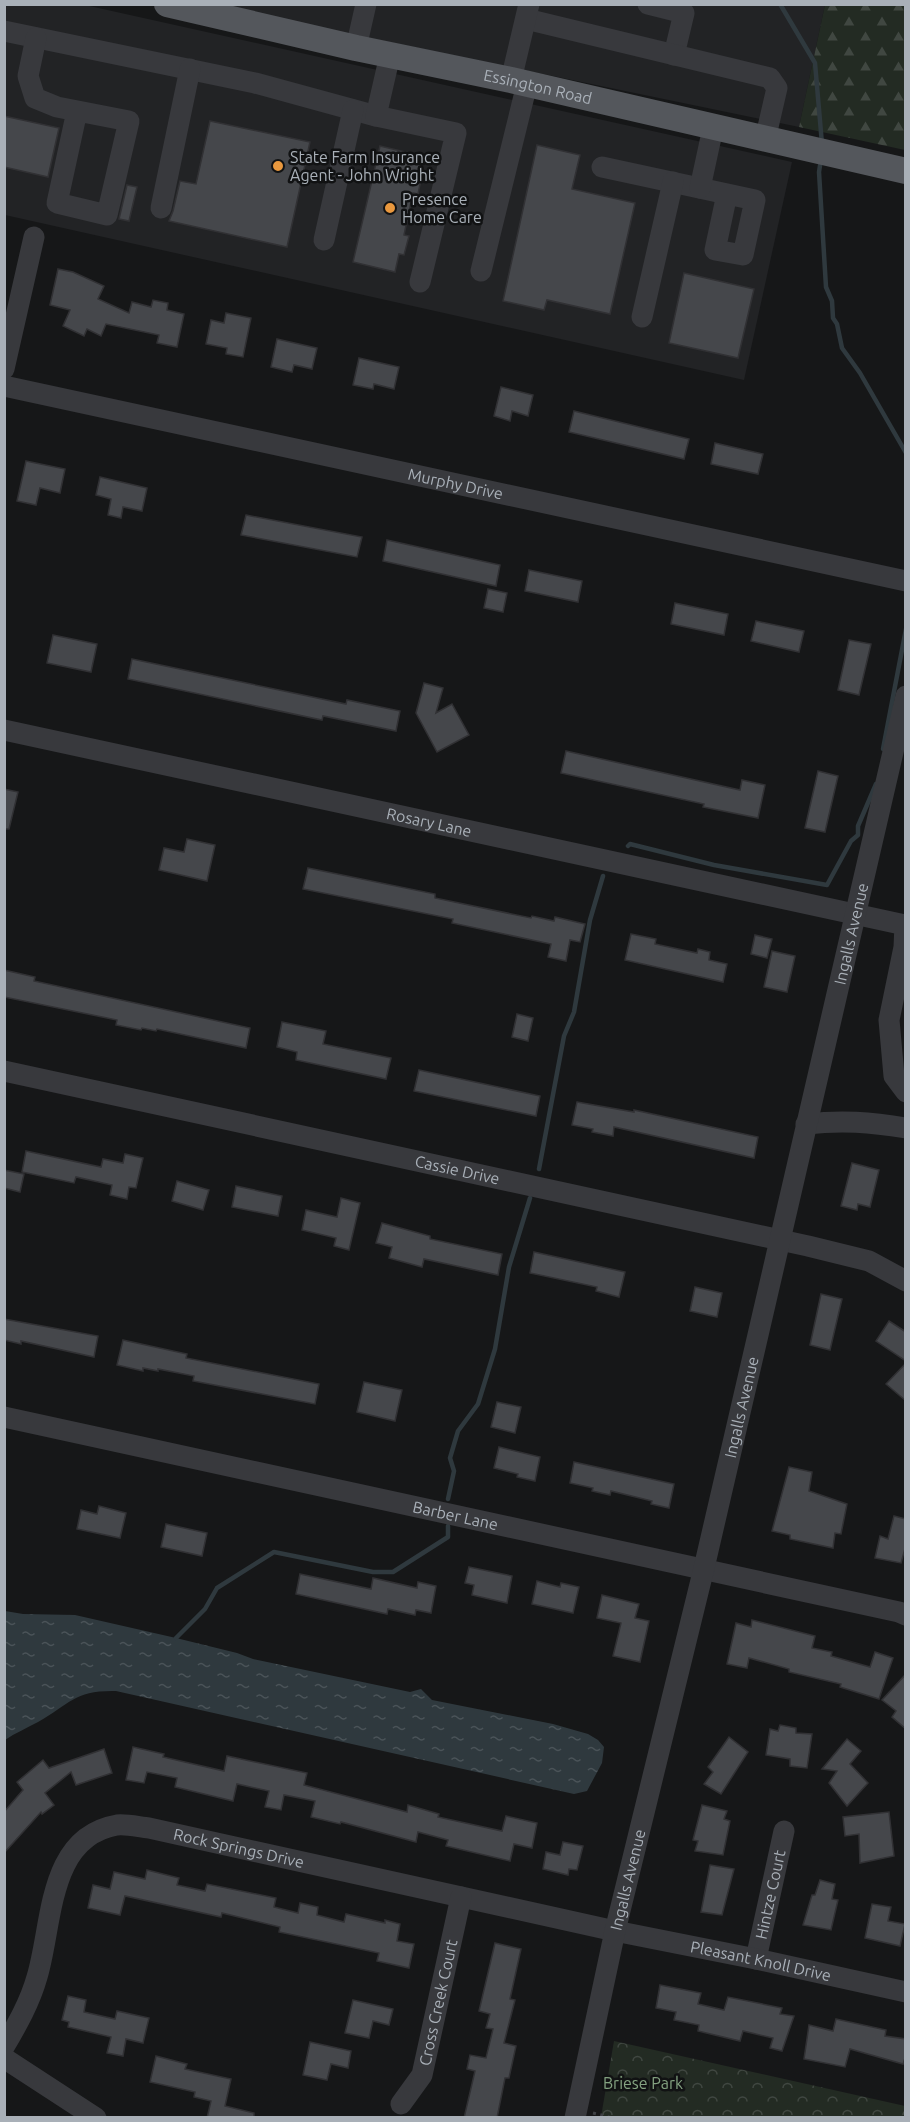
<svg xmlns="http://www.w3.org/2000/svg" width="910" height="2122" font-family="Ubuntu,sans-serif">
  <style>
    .built { fill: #222325 }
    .forest { fill: url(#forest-firs) }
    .park { fill: url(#park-crowns) }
    .water { fill: url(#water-ripples) }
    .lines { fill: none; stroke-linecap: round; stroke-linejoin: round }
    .stream { stroke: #2f393e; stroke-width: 4.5 }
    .building { fill: #45474b; stroke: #313134; stroke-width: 1.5 }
    .path { stroke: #3e4044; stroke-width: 3; stroke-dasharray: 3 4.5; stroke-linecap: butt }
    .minor { stroke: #38393d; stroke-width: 21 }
    .major { stroke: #54575c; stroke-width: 26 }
    .poi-dot { fill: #e9983e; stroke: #111213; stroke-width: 2 }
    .labels { text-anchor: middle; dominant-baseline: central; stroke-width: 5; stroke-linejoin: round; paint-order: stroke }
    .street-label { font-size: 16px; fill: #a9b0b8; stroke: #111213 }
    .poi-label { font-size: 16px; fill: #a9b0b8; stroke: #111213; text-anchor: start }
    .park-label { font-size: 16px; fill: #84a281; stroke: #111213 }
  </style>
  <defs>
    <pattern id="forest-firs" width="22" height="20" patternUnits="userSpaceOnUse" patternTransform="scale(1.5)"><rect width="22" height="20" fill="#232b23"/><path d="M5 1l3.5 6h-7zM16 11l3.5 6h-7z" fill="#404741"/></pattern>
    <pattern id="park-crowns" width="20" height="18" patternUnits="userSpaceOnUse" patternTransform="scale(1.5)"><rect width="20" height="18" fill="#232b23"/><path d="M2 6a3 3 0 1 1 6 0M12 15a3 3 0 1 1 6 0" fill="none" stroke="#404741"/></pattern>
    <pattern id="water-ripples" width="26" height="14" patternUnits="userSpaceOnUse" patternTransform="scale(1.5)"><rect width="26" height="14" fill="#2f393e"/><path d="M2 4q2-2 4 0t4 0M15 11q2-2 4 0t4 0" fill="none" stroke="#4a5358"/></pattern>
  </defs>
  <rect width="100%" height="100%" fill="#161718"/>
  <g class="built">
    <path d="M5,5H85L792,162L744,380L5,215Z"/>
    <path d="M210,5H825L799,127Z"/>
  </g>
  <path class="forest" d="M825,5H905V150L799,127Z"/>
  <path class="park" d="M614,2041L905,2106V2117H601Z"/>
  <path class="water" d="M5,1611L23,1614L75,1615L176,1638L237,1653L253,1659L410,1692L421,1689L432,1700L553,1724L588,1734L598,1740L604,1747L602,1763L587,1791L574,1794L116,1691C75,1690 71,1703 38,1722C27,1728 15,1733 5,1740Z"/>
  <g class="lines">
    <g class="stream">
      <path d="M780,4L815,63L822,144"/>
      <path d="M821,159L819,172L826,287L832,301L833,318L837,324L842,348L860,373L906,453"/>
      <path d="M883,749L906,629"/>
      <path d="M628,846L630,844L714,865L827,885L851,841L858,835V826L876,784"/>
      <path d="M539,1169L564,1036L574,1012L590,920L603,876"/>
      <path d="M448,1499L454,1471L450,1458L458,1431L478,1404L495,1349L509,1267L530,1198"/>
      <path d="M176,1638L205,1609L217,1588L274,1552L373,1572H393L448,1537V1526"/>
    </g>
  </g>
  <g class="building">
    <path d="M4,116L59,128L48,177L4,167Z"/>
    <path d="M210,121L310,142L287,247L169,221L173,211L180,181L196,184Z"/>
    <path d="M537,145L580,155L572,189L635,203L610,314L547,300L544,310L503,301Z"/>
    <path d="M380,146L422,156L417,174L422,175L418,194L413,193L404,235L409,236L404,255L399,254L395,272L353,262Z"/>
    <path d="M127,185L137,187L129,221L119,219Z"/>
    <path d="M58,269L73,272L104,286L98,299L129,313L132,302L151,307L153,300L168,303L167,310L184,314L177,347L157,343L159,335L106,324L101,336L87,329L84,336L63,326L70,310L50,305Z"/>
    <path d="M684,273L754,289L738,358L669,343Z"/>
    <path d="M226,313L251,318L243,357L226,354L227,348L206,344L211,320L224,323Z"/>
    <path d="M277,339L317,348L312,369L294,365L292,372L271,367Z"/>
    <path d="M359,358L399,367L394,389L374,384L373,389L353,385Z"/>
    <path d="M501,387L533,395L528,416L512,411L510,421L494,416Z"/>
    <path d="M574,411L689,439L684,459L569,432Z"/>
    <path d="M715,443L763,454L758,474L711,464Z"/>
    <path d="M26,461L65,469L60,493L40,488L36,505L17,501Z"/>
    <path d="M100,477L147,488L142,511L123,507L121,518L108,515L111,499L96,495Z"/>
    <path d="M246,515L362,537L357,557L241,535Z"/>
    <path d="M387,540L500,565L496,586L383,561Z"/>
    <path d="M529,570L582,581L578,602L525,591Z"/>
    <path d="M488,589L507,593L503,612L484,608Z"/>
    <path d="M675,603L728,614L724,635L671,624Z"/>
    <path d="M756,621L804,631L799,652L751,641Z"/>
    <path d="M53,635L97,644L91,672L47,663Z"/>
    <path d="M849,640L871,644L859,695L838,690Z"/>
    <path d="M132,659L346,704L347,700L400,711L396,731L323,716L322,720L128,679Z"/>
    <path d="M424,683L443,688L436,713L452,704L469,735L437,752L416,713Z"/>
    <path d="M566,751L740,790L742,780L765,785L758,818L703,807L704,804L561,773Z"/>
    <path d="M818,771L838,776L825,832L805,828Z"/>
    <path d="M4,789L18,792L9,829H4Z"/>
    <path d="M187,839L215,845L207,881L159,870L164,848L184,852Z"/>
    <path d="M308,868L435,894V898L531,918L532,916L554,921L555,917L585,924L580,942L570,940L566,961L548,957L551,944L452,923L453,919L303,889Z"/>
    <path d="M631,934L656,939L655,944L697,953L698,949L710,952L709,960L727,964L723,982L625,960Z"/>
    <path d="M755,935L772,939L767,958L751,954Z"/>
    <path d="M772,951L795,956L787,992L764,987Z"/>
    <path d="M4,970L35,977L34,981L250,1028L246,1048L157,1029L156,1031L142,1028L141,1030L116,1025L117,1020L4,997Z"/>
    <path d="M517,1014L533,1018L528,1041L512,1037Z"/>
    <path d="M282,1022L326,1031L323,1044L391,1058L386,1079L296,1060L297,1052L277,1047Z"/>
    <path d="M419,1070L540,1096L536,1116L414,1091Z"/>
    <path d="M577,1102L634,1112V1110L758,1137L754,1158L614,1127L613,1136L592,1132L593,1129L572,1125Z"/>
    <path d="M26,1151L101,1167L103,1159L123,1163L125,1154L143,1158L136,1188L129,1187L127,1199L110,1195L112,1185L76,1177L74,1183L22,1172Z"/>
    <path d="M852,1163L879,1170L870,1207L858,1204L857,1210L841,1206Z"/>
    <path d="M4,1170L24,1174L20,1192L4,1188Z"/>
    <path d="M177,1181L209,1190L203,1210L172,1201Z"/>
    <path d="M236,1186L282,1196L278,1216L232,1207Z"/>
    <path d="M341,1198L360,1203L349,1250L334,1246L336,1238L302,1230L306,1210L337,1217Z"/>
    <path d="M382,1223L430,1236V1239L502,1254L498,1275L424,1259L422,1267L389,1258L392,1247L376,1243Z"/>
    <path d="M534,1252L625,1272L619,1297L596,1291L597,1287L530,1273Z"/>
    <path d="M695,1287L722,1293L717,1317L690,1311Z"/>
    <path d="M821,1294L842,1299L830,1350L810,1345Z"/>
    <path d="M4,1319L98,1336L94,1357L21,1341V1344L4,1340Z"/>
    <path d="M889,1321L906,1332V1361L876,1341Z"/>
    <path d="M123,1340L187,1354L186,1358L319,1384L315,1404L193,1381L194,1376L158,1369V1371L143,1368V1371L117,1365Z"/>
    <path d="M906,1363V1401L886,1384Z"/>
    <path d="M364,1382L402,1390L395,1421L357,1412Z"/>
    <path d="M497,1402L521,1407L515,1433L491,1427Z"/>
    <path d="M499,1447L540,1457L535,1481L517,1477L518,1474L494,1468Z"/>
    <path d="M574,1462L674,1484L669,1508L651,1504L652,1501L611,1491L610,1495L592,1491L593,1488L570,1483Z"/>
    <path d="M789,1467L812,1472L809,1491L847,1504L841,1534L835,1533L833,1548L790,1539V1535L772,1531Z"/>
    <path d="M99,1506L126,1513L120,1538L77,1529L81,1510L97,1514Z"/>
    <path d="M894,1516L906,1519V1545L901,1563L875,1558L880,1536L888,1539Z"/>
    <path d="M166,1524L207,1533L202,1556L161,1547Z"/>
    <path d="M469,1567L512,1576L507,1603L472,1595L474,1585L465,1583Z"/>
    <path d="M300,1574L371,1589L373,1578L417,1588L418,1582L436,1586L431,1613L416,1610L415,1615L388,1609L387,1614L296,1594Z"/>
    <path d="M537,1581L560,1587L561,1583L579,1587L573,1613L532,1604Z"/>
    <path d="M602,1595L639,1604L635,1618L649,1621L640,1662L613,1656L621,1623L597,1618Z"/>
    <path d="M752,1620L815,1636L812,1648L832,1652L831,1656L870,1667L875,1652L893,1658L879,1699L840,1687L841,1684L789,1672V1669L749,1658L747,1668L727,1664L736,1623L751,1627Z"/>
    <path d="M906,1674V1729L892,1717L896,1711L882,1700Z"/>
    <path d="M780,1725L796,1728V1733L812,1734L807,1768L790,1766V1759L766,1755L770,1729L778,1731Z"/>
    <path d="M729,1737L748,1752L721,1794L704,1784L713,1772L708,1767Z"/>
    <path d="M847,1739L861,1751L850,1764L868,1783L847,1806L829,1783L837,1771L822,1769Z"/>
    <path d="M133,1747L164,1754L163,1757L224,1771L227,1756L307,1773L304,1785L407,1812L408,1805L439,1814L438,1817L502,1831L506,1816L537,1823L532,1848L514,1844L510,1861L446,1846L448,1840L418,1832L416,1842L341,1822L340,1824L311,1817L315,1801L284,1795L281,1810L265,1807L269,1791L237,1784L233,1801L175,1787L177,1778L147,1772L144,1783L126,1780Z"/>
    <path d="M104,1749L112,1773L76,1785L71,1772L45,1793L54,1805L42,1814L41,1812L4,1853V1812L23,1790L17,1782L43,1760L49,1768Z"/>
    <path d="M702,1805L727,1811L724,1819L730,1821L723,1855L695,1851L698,1841L693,1840Z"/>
    <path d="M889,1812L894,1856L860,1863L859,1834L845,1836L843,1817Z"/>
    <path d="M563,1842L583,1846L577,1870L569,1869L568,1875L543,1869L546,1852L560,1855Z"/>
    <path d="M710,1865L734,1869L722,1915L701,1912Z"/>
    <path d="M147,1870L179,1878L177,1885L205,1891L207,1884L276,1898L274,1907L298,1913L300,1903L318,1907L317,1915L344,1922L346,1914L385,1923V1920L400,1924L397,1941L414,1944L409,1968L377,1961L379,1953L279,1932L280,1927L222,1913L221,1917L125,1896L120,1915L88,1908L93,1885L110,1889L114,1872L145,1879Z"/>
    <path d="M820,1880L835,1884L832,1899L838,1900L831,1930L803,1925L812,1895H815Z"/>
    <path d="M872,1904L891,1907L888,1921L905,1924L900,1946L865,1938Z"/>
    <path d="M495,1943L521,1949L510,1999L515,2000L504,2043L516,2046L509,2078H505L497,2118H464L475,2071L467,2069L470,2055L486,2058L493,2029L486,2028L490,2014L479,2011Z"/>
    <path d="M660,1985L701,1993L698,2004L724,2010L728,1997L782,2008L780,2014L794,2016L782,2051L770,2048L773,2038L743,2031L740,2041L698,2031L699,2025L674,2020L676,2012L656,2008Z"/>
    <path d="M68,1996L86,2000L84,2012L115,2019L117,2011L149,2018L143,2043L126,2039L123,2056L107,2053L111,2037L68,2027L69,2022L62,2020Z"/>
    <path d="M353,2000L393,2009L389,2025L373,2021L369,2038L345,2033Z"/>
    <path d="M836,2019L886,2030L885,2036L906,2039V2055L903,2064L850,2049L845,2067L804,2059L809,2025L833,2031Z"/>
    <path d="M310,2042L351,2051L348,2068L331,2064L327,2080L303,2075Z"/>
    <path d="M156,2056L187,2064L185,2069L231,2079L225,2106L254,2113V2118H207L211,2101L194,2097L195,2092L150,2082Z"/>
  </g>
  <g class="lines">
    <path class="path" d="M593,2113L613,2118"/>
    <g class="minor">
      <path d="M648,4L684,13L674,55"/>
      <path d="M526,19L770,78L777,88L765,140"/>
      <path d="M4,31L255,83L376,116"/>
      <path d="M36,38L28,76L35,98L57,107L129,121L107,215L57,203L77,111"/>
      <path d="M356,48L366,4"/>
      <path d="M390,55L376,116L456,133L420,282"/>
      <path d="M511,80L529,4"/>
      <path d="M602,167L755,200L743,255L715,250L727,194"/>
      <path d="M700,188L713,128"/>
      <path d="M161,208L190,69"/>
      <path d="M324,240L353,110"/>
      <path d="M481,271L527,84"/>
      <path d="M642,317L673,182"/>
      <path d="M4,369L34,237"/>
      <path id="s1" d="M4,386L906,581"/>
      <path id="s2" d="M4,730L905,925L904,947L889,1020L894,1076L906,1092"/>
      <path id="s3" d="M4,1071L808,1246L869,1261L906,1281"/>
      <path d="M806,1124C842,1120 870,1122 906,1128"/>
      <path id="s4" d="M4,1417L899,1612L906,1615"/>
      <path id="s5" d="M756,1959L784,1831"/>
      <path id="s6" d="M4,2047C17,2025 30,2002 37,1977C53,1924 47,1837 117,1825C127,1824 139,1827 149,1828L615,1931L756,1959L906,1992"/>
      <path d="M4,2058L96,2118"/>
      <path id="s7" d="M401,2104L422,2075L461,1897"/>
      <path id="s8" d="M575,2118L615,1931L704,1568L906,696"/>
    </g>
    <path class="major" id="s9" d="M167,4L356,48L511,80L906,171"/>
  </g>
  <g class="poi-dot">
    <circle cx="278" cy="166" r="6"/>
    <circle cx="390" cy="208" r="6"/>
  </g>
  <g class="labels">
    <g class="street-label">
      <text stroke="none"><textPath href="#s9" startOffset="380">Essington Road</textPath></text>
      <text stroke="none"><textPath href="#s1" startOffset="462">Murphy Drive</textPath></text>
      <text stroke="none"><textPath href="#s2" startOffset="435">Rosary Lane</textPath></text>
      <text stroke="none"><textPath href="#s8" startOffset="1216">Ingalls Avenue</textPath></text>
      <text stroke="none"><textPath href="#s3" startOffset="464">Cassie Drive</textPath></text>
      <text stroke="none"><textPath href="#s8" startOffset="730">Ingalls Avenue</textPath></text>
      <text stroke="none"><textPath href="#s4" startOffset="462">Barber Lane</textPath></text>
      <text stroke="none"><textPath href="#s6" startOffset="386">Rock Springs Drive</textPath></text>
      <text stroke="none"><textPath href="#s8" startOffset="244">Ingalls Avenue</textPath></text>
      <text stroke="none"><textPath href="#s5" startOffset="66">Hintze Court</textPath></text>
      <text stroke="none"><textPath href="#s6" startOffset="920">Pleasant Knoll Drive</textPath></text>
      <text stroke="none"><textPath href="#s7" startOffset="110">Cross Creek Court</textPath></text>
    </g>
    <g class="poi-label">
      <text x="290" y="157">State Farm Insurance<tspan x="290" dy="18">Agent - John Wright</tspan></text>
      <text x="402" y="199">Presence<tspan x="402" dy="18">Home Care</tspan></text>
    </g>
    <g class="park-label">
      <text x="643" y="2083">Briese Park</text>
    </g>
  </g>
  <rect width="910" height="2122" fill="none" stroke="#a9b0b8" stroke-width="12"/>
</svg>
